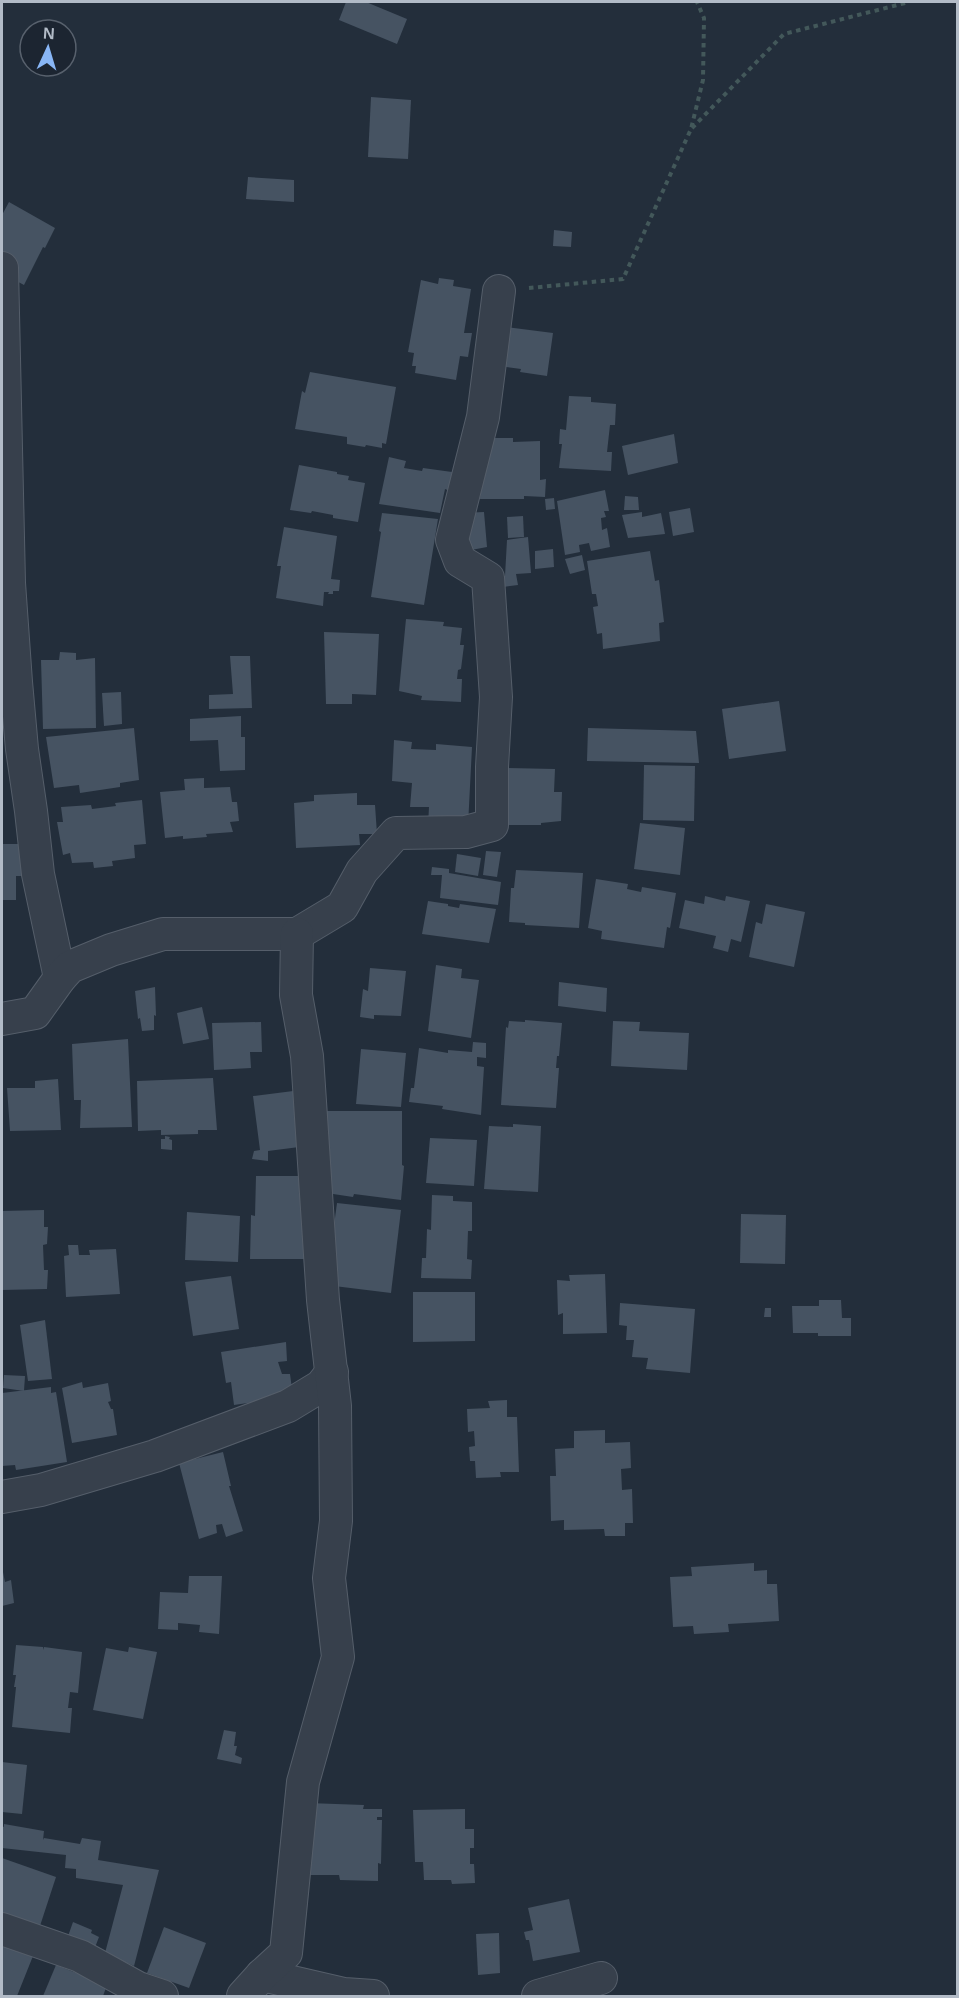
<svg xmlns="http://www.w3.org/2000/svg" width="959" height="1998" font-family="Helvetica,sans-serif">
  <style>
    .building { fill: #465362 }
    .lines { fill: none; stroke-linecap: round; stroke-linejoin: round }
    .minor-casing { stroke: #555e6a; stroke-width: 34 }
    .path { stroke: #43585a; stroke-width: 4; stroke-dasharray: 4.5 4.5; stroke-linecap: butt }
    .minor { stroke: #37404c; stroke-width: 32 }
  </style>
  <rect width="100%" height="100%" fill="#232e3b"/>
  <g class="building">
    <path d="M346,2H366L407,19L397,44L339,20Z"/>
    <path d="M371,97L411,100L408,159L368,157Z"/>
    <path d="M248,177L294,180V202L246,199Z"/>
    <path d="M9,202L55,228L45,248L43,247L24,285L7,276L2,263V215Z"/>
    <path d="M554,230L572,232L571,247L553,246Z"/>
    <path d="M439,278L454,280L453,286L471,289L464,333H472L468,357L460,356L456,380L415,373L416,366H412L414,353L408,352L421,280L438,284Z"/>
    <path d="M506,327L553,333L547,376L520,372L521,369L499,366Z"/>
    <path d="M310,372L396,387L386,444L382,443V448L366,445L365,447L347,444V437L295,429L302,391L305,393Z"/>
    <path d="M569,396L591,397V402L616,404L615,425H610L607,452H612L611,471L559,468L562,444H559L560,429L566,430Z"/>
    <path d="M674,434L678,463L628,475L622,446Z"/>
    <path d="M483,438H513V442L540,441V480L546,479L545,497L524,496V499H480Z"/>
    <path d="M389,457L406,461L404,468L422,471L423,468L452,472L450,491L445,489L440,513L379,504Z"/>
    <path d="M299,465L337,472V474L349,476L348,480L365,483L358,522L333,518V515L312,511L311,513L290,510Z"/>
    <path d="M605,490L609,511H604L606,517L601,518L602,530L607,528L610,547L591,551L589,543L579,545L580,552L565,555L557,501Z"/>
    <path d="M625,496L638,497L639,510H624Z"/>
    <path d="M554,498L555,509L546,510L545,499Z"/>
    <path d="M690,508L694,532L673,536L669,512Z"/>
    <path d="M484,512L487,547L466,551L462,513Z"/>
    <path d="M642,512V517L661,513L665,534L628,538L622,515Z"/>
    <path d="M382,513L438,519L424,605L371,597L381,532L379,531Z"/>
    <path d="M523,516L524,537L508,538L507,517Z"/>
    <path d="M284,527L337,536L331,579L340,580L339,591H333V594H328L329,592H324L323,606L276,598L281,566H277Z"/>
    <path d="M528,537L531,573L516,574L518,585L503,587L501,576H505L507,540Z"/>
    <path d="M553,549L554,567L535,569V551Z"/>
    <path d="M650,551L655,581L659,580L664,622L659,623L660,641L603,649L602,633L597,634L593,607L598,606L596,594H592L587,561Z"/>
    <path d="M582,555L585,570L570,574L565,559Z"/>
    <path d="M406,619L444,622L443,626L462,628L460,645H464L461,669L458,670L457,679H462L461,702L421,700L422,696L399,691Z"/>
    <path d="M324,632L379,634L376,695L352,694V704H326Z"/>
    <path d="M60,652L76,653V660L95,658L96,728L43,729L41,660H59Z"/>
    <path d="M230,656H250L252,708L209,709V695L233,694Z"/>
    <path d="M121,692L122,724L104,726L102,693Z"/>
    <path d="M779,701L786,751L729,759L722,709Z"/>
    <path d="M241,716V737H245V770L220,771L218,740L190,741V719Z"/>
    <path d="M134,728L139,780L120,783V787L80,793L79,785L54,788L46,737Z"/>
    <path d="M588,728L696,731L699,763L587,761Z"/>
    <path d="M394,740L412,742L411,749L436,750V744L472,747L468,826L428,825L429,807H410L412,783L392,781Z"/>
    <path d="M644,765L695,766L694,821L643,820Z"/>
    <path d="M504,768L555,769L554,792H562L561,821L541,823V825H504Z"/>
    <path d="M204,778V788L230,787L232,802H237L239,821L230,822L233,832L206,834L207,837L183,839V836L165,838L160,792L185,790L184,779Z"/>
    <path d="M357,793V805H375L377,834H359L360,845L296,848L294,803L314,801V795Z"/>
    <path d="M142,800L146,844L134,845L135,858L112,861L113,866L94,868L93,862L72,863L70,853L63,855L57,822H63L61,807L91,805L92,809L116,806L115,803Z"/>
    <path d="M640,823L685,828L680,875L634,869Z"/>
    <path d="M2,844H24L23,876H16V900H2Z"/>
    <path d="M486,851L501,852L497,877L483,875Z"/>
    <path d="M457,854L481,858L478,876L455,872Z"/>
    <path d="M432,867L449,869V873L501,882L498,905L440,898L442,875H431Z"/>
    <path d="M516,870L583,873L579,928L525,925V923L509,922L511,888H514Z"/>
    <path d="M596,879L628,884L627,889L641,892L642,887L676,893L670,928L667,927L664,948L601,939L602,931L588,928Z"/>
    <path d="M705,896L725,901L726,896L750,901L741,942L731,939L728,952L713,948L716,936L679,928L685,900L704,904Z"/>
    <path d="M428,901L448,904V906L459,908L460,904L496,909L489,943L422,934Z"/>
    <path d="M766,904L805,912L794,967L749,957L756,922L762,924Z"/>
    <path d="M436,965L462,969L461,978L479,980L471,1038L428,1031Z"/>
    <path d="M370,968L406,971L401,1016L374,1015V1019L360,1017L363,989L368,991Z"/>
    <path d="M559,982L607,988L606,1012L558,1006Z"/>
    <path d="M155,987L156,1016L154,1015V1030L142,1031L140,1018L138,1019L135,991Z"/>
    <path d="M202,1007L209,1039L183,1044L177,1013Z"/>
    <path d="M525,1020L562,1023L559,1056H557L556,1068H559L556,1108L501,1105L506,1027L508,1028L509,1021L525,1022Z"/>
    <path d="M613,1021L640,1022L639,1031L689,1033L687,1070L611,1066Z"/>
    <path d="M261,1022L262,1052H250L251,1068L214,1070L212,1023Z"/>
    <path d="M128,1039L132,1127L80,1128L81,1100H74L72,1044Z"/>
    <path d="M473,1042L486,1043V1058L477,1057V1066L484,1067L481,1115L442,1109L443,1106L409,1102L411,1088H414L419,1048L448,1053V1050L472,1052Z"/>
    <path d="M361,1049L406,1053L401,1107L356,1104Z"/>
    <path d="M213,1078L217,1130H198V1134L161,1135V1130L138,1131L137,1081Z"/>
    <path d="M58,1079L61,1130L10,1131L7,1088H35V1081Z"/>
    <path d="M301,1090L307,1146L268,1151V1161L252,1159L254,1151L260,1150L253,1096Z"/>
    <path d="M325,1111H402V1165L404,1166L401,1200L354,1194L353,1197L320,1192Z"/>
    <path d="M513,1124L541,1126L538,1192L484,1189L489,1126L513,1127Z"/>
    <path d="M165,1136L170,1137L169,1139L172,1140V1150L161,1149V1139H165Z"/>
    <path d="M430,1138L477,1140L474,1186L426,1183Z"/>
    <path d="M256,1176H306L308,1259H250L251,1215L255,1216Z"/>
    <path d="M432,1195L453,1196V1201L472,1202V1231H468L467,1259L472,1260L471,1279L421,1278L422,1258H426L427,1229L431,1230Z"/>
    <path d="M337,1203L401,1210L391,1293L326,1285Z"/>
    <path d="M44,1210V1227H48L47,1244L43,1245L44,1270H48L47,1289L2,1290V1211Z"/>
    <path d="M187,1212L240,1216L238,1262L185,1260Z"/>
    <path d="M741,1214L786,1215L785,1264L740,1263Z"/>
    <path d="M68,1245H78L79,1255H90L89,1250L116,1249L120,1294L66,1297L64,1256L69,1255Z"/>
    <path d="M605,1274L607,1333L563,1334V1313L558,1315L557,1280L570,1281L569,1275Z"/>
    <path d="M231,1276L239,1329L193,1336L185,1282Z"/>
    <path d="M413,1292H475V1341L413,1342Z"/>
    <path d="M819,1300H841L842,1318H851V1336H818V1333H793L792,1306H819Z"/>
    <path d="M620,1303L695,1309L690,1373L646,1369L648,1358L632,1357L634,1340H626L627,1326L619,1325Z"/>
    <path d="M765,1308H771V1317H764Z"/>
    <path d="M45,1320L52,1379L28,1381L20,1325Z"/>
    <path d="M286,1342L287,1361L278,1362L282,1374H290L293,1396L234,1405L231,1382L226,1383L221,1352Z"/>
    <path d="M4,1375L25,1376L24,1391L3,1388Z"/>
    <path d="M82,1382L83,1388L108,1383L111,1401L108,1402L111,1409H113L117,1435L72,1443L62,1388Z"/>
    <path d="M51,1387V1393L56,1392L67,1462L16,1470L15,1465L2,1466V1393Z"/>
    <path d="M507,1400V1417H517L519,1472H500L501,1477L476,1478L475,1461H470L469,1447L475,1446L474,1431L468,1432L467,1409L490,1408L488,1401Z"/>
    <path d="M605,1430V1443L630,1442L631,1468L621,1469L622,1490L632,1489L633,1523H625V1536H605L604,1529L564,1530V1520L551,1521L550,1476H556L555,1449L574,1448V1431Z"/>
    <path d="M223,1452L231,1486H229L243,1531L226,1537L222,1524L216,1525L217,1533L199,1539L179,1463Z"/>
    <path d="M754,1563V1571L767,1570V1584H777L779,1621L728,1624L729,1632L694,1634L693,1626L673,1627L670,1577L692,1576L691,1567Z"/>
    <path d="M2,1567L5,1582L11,1580L14,1603L2,1606Z"/>
    <path d="M189,1576H222L219,1634L199,1632L200,1625L178,1623V1630L158,1629L160,1592L188,1593Z"/>
    <path d="M16,1645L43,1647V1650L44,1647L82,1652L78,1693L70,1692L68,1708H72L70,1733L12,1727L16,1687H14L16,1675H13Z"/>
    <path d="M129,1647L157,1652L143,1719L93,1710L106,1648L128,1652Z"/>
    <path d="M224,1730L236,1732L234,1746H237L235,1755L242,1758L241,1764L217,1759Z"/>
    <path d="M2,1762L27,1765L22,1814L2,1812Z"/>
    <path d="M308,1803L364,1805L363,1809H382V1817H377V1820H382L381,1864L378,1863V1881L340,1880L339,1875H308Z"/>
    <path d="M465,1809V1829H474V1848H470V1864H474L475,1883L452,1884L451,1880H424L423,1862H415L413,1810Z"/>
    <path d="M4,1824L44,1831L43,1840L44,1838L80,1844L82,1838L101,1841L98,1860L159,1870L134,1966L105,1953L123,1885L76,1878V1869L65,1868L66,1855L2,1848V1826L4,1827Z"/>
    <path d="M2,1858L56,1877L38,1932L2,1918Z"/>
    <path d="M569,1899L580,1952L533,1961L529,1940H526L524,1932L533,1930L528,1908Z"/>
    <path d="M73,1922L92,1930L91,1933L99,1937L94,1950L67,1939Z"/>
    <path d="M164,1927L206,1943L189,1988L147,1973Z"/>
    <path d="M499,1933L500,1973L478,1975L476,1934Z"/>
    <path d="M2,1938L35,1951L17,1996L2,1995Z"/>
    <path d="M56,1965L107,1985L103,1996H43Z"/>
  </g>
  <g class="lines">
    <defs>
      <g id="minor">
        <path d="M2,268L9,583L16,682L22,749L31,811L38,874L60,978"/>
        <path d="M2,1019L35,1013L60,978L70,967L111,950L163,934H297L342,907L362,871L396,833L466,832L492,825V767L496,697L488,578L460,561L452,540L483,417L499,291"/>
        <path d="M2,1497L41,1490L155,1456L288,1406L321,1386L332,1372"/>
        <path d="M2,1929L80,1956L138,1988L162,1996"/>
        <path d="M262,1975L344,1994L373,1996"/>
        <path d="M243,1996L262,1975L286,1953L303,1782L338,1657L329,1578L336,1521L335,1406L323,1300L307,1056L296,995L297,934"/>
        <path d="M538,1996L601,1978"/>
      </g>
    </defs>
    <use href="#minor" class="minor-casing"/>
    <g class="path">
      <path d="M692,128L784,34L909,2"/>
      <path d="M529,288L623,279L691,129L703,80L704,18L697,2"/>
    </g>
    <use href="#minor" class="minor"/>
  </g>
  <rect width="959" height="1998" fill="none" stroke="#b2bbc7" stroke-width="6"/>
  <g transform="translate(48 48) rotate(4)"><circle r="28" fill="#1c2531" stroke="#58616d" stroke-width="1.5"/>
  <path d="M0-4.5L10 22L0 15L-10 22Z" fill="#88b6f6"/>
  <text y="-9" font-size="16" font-weight="bold" text-anchor="middle" fill="#b2bbc7">N</text>
  </g>
</svg>
